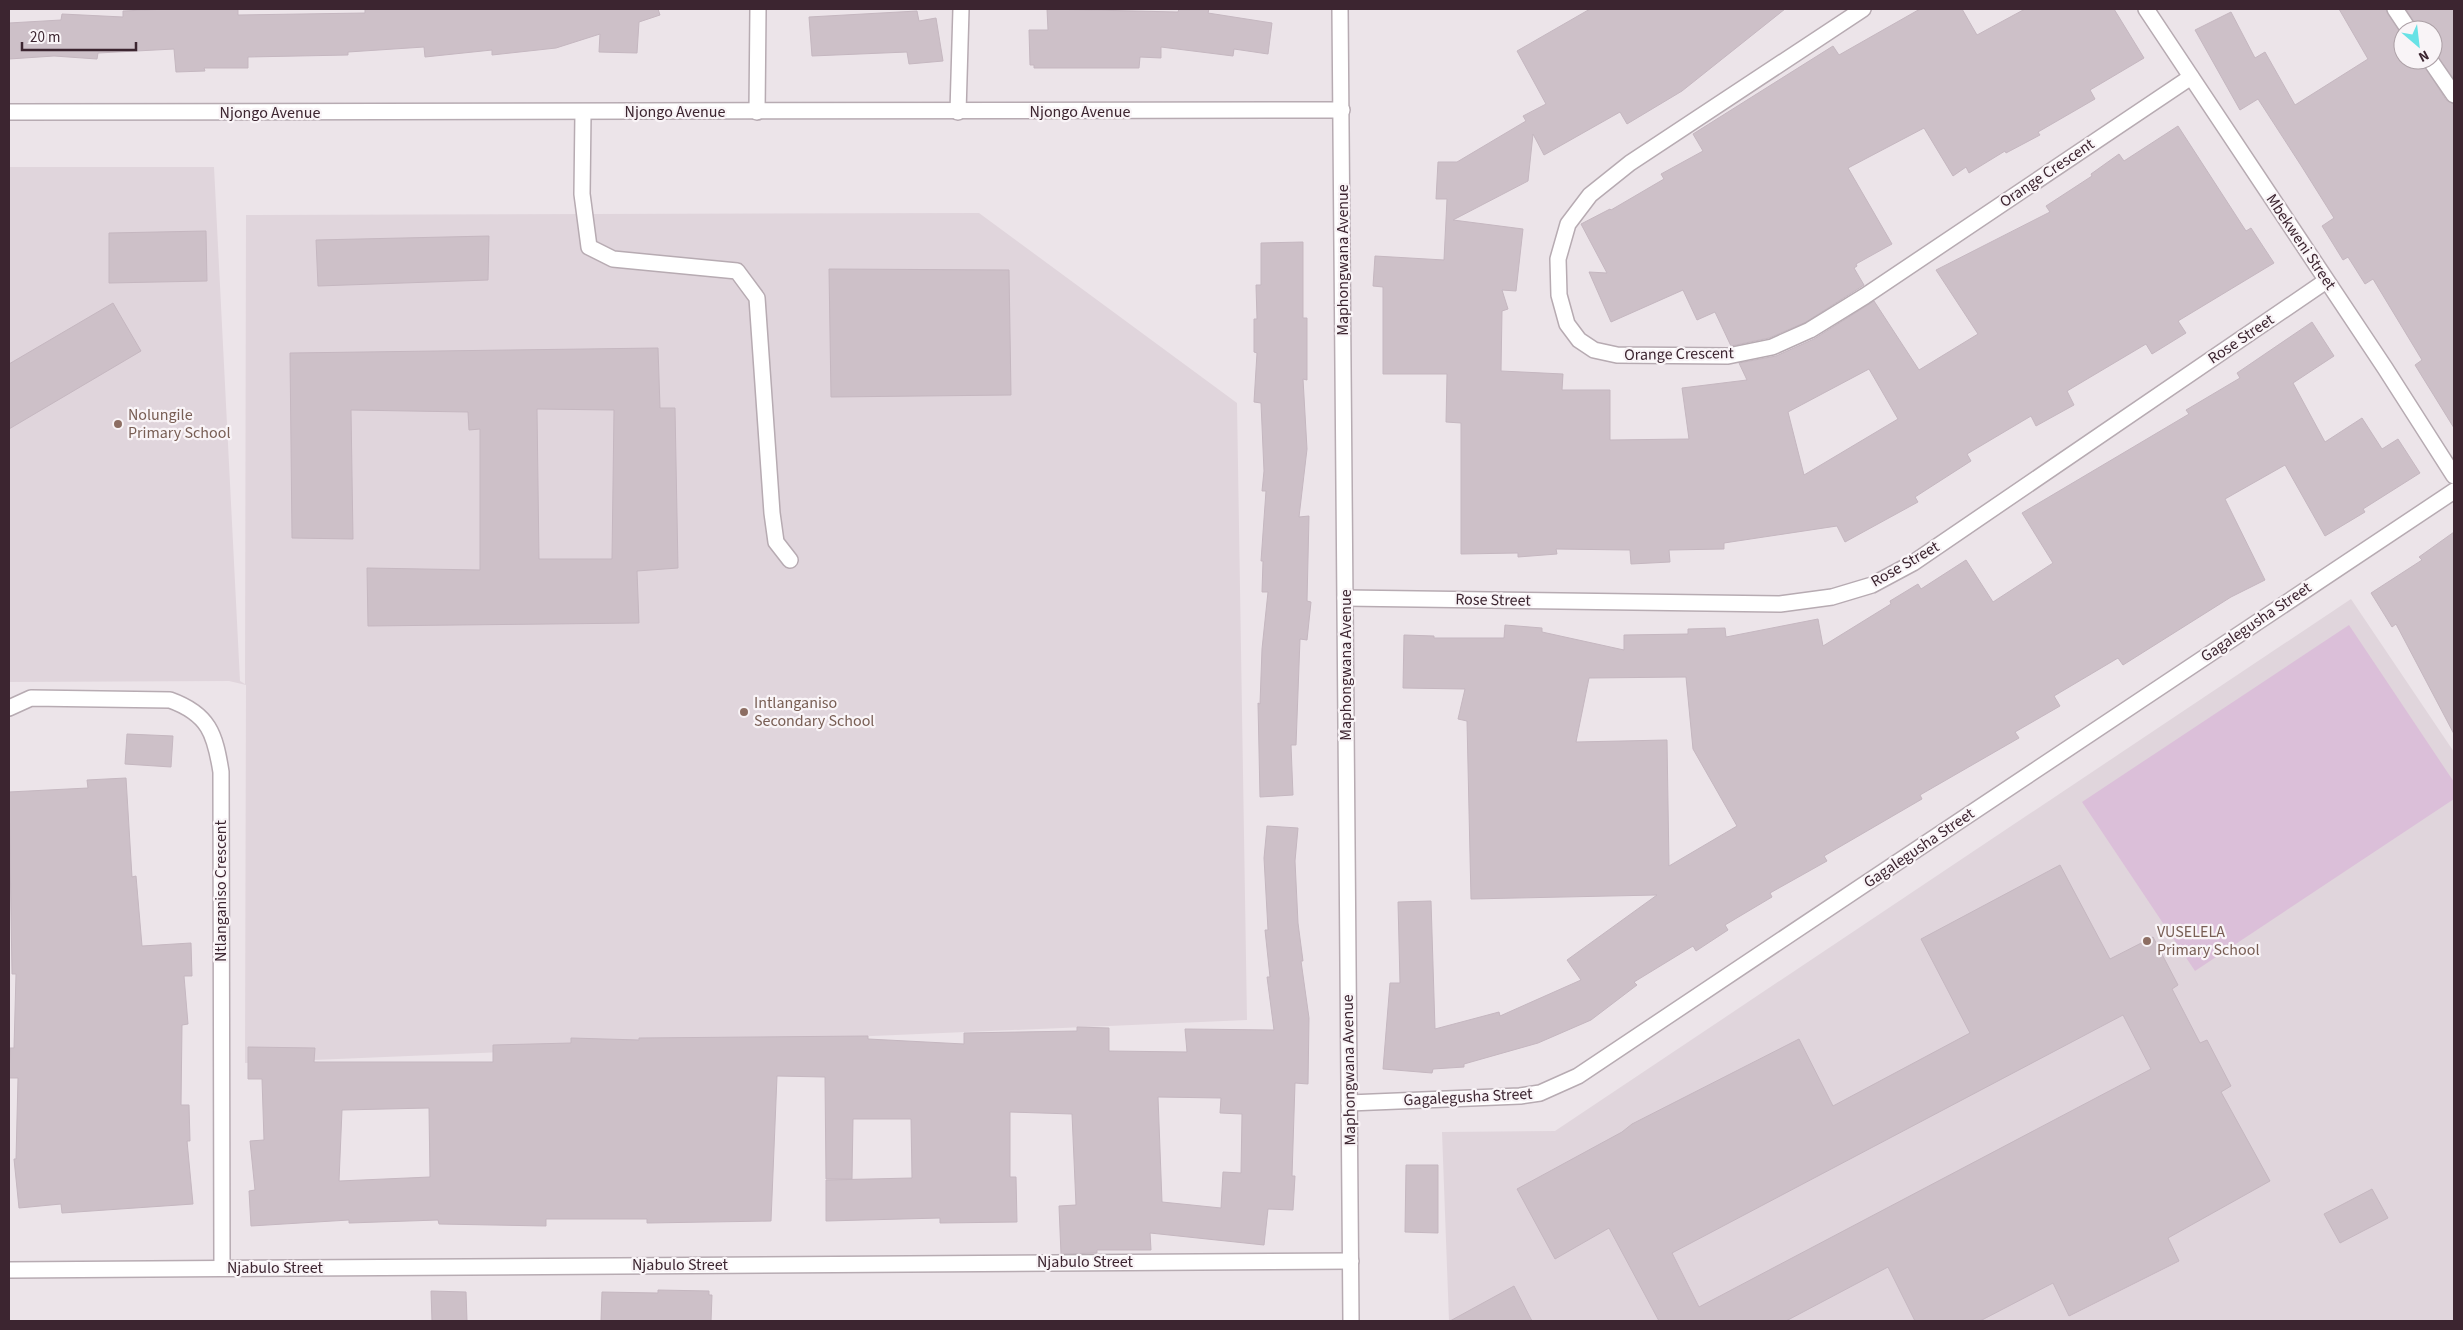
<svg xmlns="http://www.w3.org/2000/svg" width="2463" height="1330" font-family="'Source Sans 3',sans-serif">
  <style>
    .built { fill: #e0d5dc }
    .green { fill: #dbbfd9 }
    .building { fill: #cdc0c8; stroke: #c5b7c0; fill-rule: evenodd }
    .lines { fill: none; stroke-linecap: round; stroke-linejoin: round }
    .minor-casing { stroke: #b7abb2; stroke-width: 18 }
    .minor { stroke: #fff; stroke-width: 15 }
    .education-dot { fill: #8d6e63; stroke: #f9f4f7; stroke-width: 2 }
    .labels { text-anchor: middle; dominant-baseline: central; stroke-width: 4.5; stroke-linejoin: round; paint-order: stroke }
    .street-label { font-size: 16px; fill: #3c2530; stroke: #f9f4f7 }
    .education-label { font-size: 16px; fill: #785e54; stroke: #f9f4f7; text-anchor: start }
  </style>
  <rect width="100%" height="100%" fill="#ece4e9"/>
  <g class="built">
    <path d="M9,167H214L240,681L245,684L246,215L979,213L1237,403L1247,1020L245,1063L246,685L229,681L9,682Z"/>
    <path d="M2351,599L2454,752V1321H1449L1442,1132L1555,1131Z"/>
  </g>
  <path class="green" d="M2349,625L2454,782V799L2195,971L2082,802Z"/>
  <g class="building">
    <path d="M167,9H238V15L365,13V9H658L660,15L639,22L637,53L599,52L600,34L556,48L492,55V50L425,57L424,47L348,52V55L248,57V68H204L205,71L176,72L174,49L98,53L97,59L54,56L9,59V23L61,20L62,14L123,17V11Z"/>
    <path d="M1047,9L1178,12L1179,9H1209L1208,13L1272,23L1268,54L1234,49L1233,56L1161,47V58L1140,57L1139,68H1034V65H1030L1029,30H1048Z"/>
    <path d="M1590,9H1785L1682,91L1627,124L1620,112L1544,155L1533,134L1528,181L1453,220L1523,229L1516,291L1502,290L1508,309L1502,311L1501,371L1563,374L1562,390H1610V440L1689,439L1682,388L1747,380L1739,363L1776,356L1814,339L1874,301L1919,370L1978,334L1936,270L2050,212L2046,206L2092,176L2091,174L2119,154L2124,161L2178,126L2246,231L2251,228L2274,263L2178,321L2186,333L2152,354L2146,344L2067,391L2074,405L2036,426L2031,416L1967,454L1971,461L1915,497L1918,502L1845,542L1837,526L1724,543V549L1669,550L1670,562L1631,564L1630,550L1556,549L1557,554L1518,557V553L1461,554V423L1446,422L1447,374H1383V287L1373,286L1375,256L1444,260L1447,199H1436L1438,162H1457L1526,121L1523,116L1546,104L1517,51ZM1869,369L1898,419L1804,475L1788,412Z"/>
    <path d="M1920,9H1962L1977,35L2025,9H2114L2144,58L2090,90L2095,99L2038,132L2040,135L2006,153L2005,151L1969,173L1966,167L1953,176L1924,128L1848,168L1892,244L1856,264L1857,266L1854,268L1864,285L1806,322L1769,338L1731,346L1715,312L1697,320L1683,290L1611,322L1589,272L1607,273L1581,224L1610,209L1611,210L1664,179L1661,174L1703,151L1693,134L1833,46L1839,55Z"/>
    <path d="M2339,9H2386L2403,37V60H2421L2446,100L2454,104V428L2415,365L2422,360L2373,279L2365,284L2348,257L2343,260L2322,226L2334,218L2302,167L2258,99L2240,110L2195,30L2231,12L2255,58L2265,52L2295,105L2368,59Z"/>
    <path d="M2406,9H2454V79L2433,51V30H2418Z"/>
    <path d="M917,11L919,21L936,18L943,61L909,64L907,52L812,56L809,17Z"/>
    <path d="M206,231L207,281L109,283V233Z"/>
    <path d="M489,236L488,280L318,286L316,240Z"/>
    <path d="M1303,242V318H1307V380L1303,379L1307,449L1299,517L1309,516L1307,601L1311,602L1307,640L1300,639L1296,745H1291L1293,795L1260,797L1258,703L1260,704L1262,649L1268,592H1262L1263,561H1261L1266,491H1262L1264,471L1261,403L1254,402L1257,353L1254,352V319H1257L1256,285H1261V243Z"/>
    <path d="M829,269L1009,270L1011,395L831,397Z"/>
    <path d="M113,303L141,351L9,429V364Z"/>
    <path d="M2312,322L2334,356L2293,383L2325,442L2362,418L2382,449L2398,439L2420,473L2363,509L2365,512L2325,536L2285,465L2225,499L2265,580L2231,597L2123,665L2118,658L2054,696L2060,706L2015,732L2019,738L1920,795L1922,799L1824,856L1827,861L1770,893L1772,897L1725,925L1728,930L1696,951L1693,946L1634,982L1637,985L1591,1020L1538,1043L1464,1064V1067L1433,1069L1432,1073L1383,1069L1390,983H1400L1398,902L1431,901L1435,1029L1499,1012L1500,1016L1581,980L1567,960L1657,895L1471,899L1467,721L1458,719L1465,689L1403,688L1404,635L1434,636V638H1504L1505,625L1542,628V632L1624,650V635L1688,634V629L1725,628L1726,637L1818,619L1823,646L1891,604L1890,601L1918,584L1921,589L1966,560L1993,602L2053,563L2022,513L2189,414L2186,410L2240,378L2237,373ZM1686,677L1693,749L1737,826L1669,866L1667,740L1576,742L1589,678Z"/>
    <path d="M658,348L660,408H675L678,568L637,571L639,623L368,626L367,568L480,570V429L469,430L468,412L351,410L353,539L292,538L290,353ZM537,409L614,410L612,559H539Z"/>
    <path d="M2454,532V734L2396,624L2392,627L2371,593L2422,560L2419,557Z"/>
    <path d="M127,734L173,736L171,767L125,764Z"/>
    <path d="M126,778L132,877L136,876L142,946L191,943L192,976H184L188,1024L182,1025L181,1105H189L190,1141H187L193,1204L62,1213L61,1204L19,1208L14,1159H16L18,1078H9L10,1048H14L16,974H12L9,792L88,788L87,780Z"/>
    <path d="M1267,826L1298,828L1295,861L1298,923L1303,961H1301L1309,1018L1308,1084L1295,1083L1292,1176H1295L1293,1210L1268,1209L1264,1245L1150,1233L1151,1250H1097V1253L1061,1254L1059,1206L1076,1205L1072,1114L1010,1112V1177H1016L1017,1222L940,1223V1218L826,1221V1180L912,1178L911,1119H853L852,1179H826L825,1077L777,1076L771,1221L647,1223V1219H546V1226L439,1224L438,1220L349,1223V1220L251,1226L249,1191L255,1190L250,1141L264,1140L262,1079H248V1047L315,1048L314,1062H493V1045L571,1043V1038L639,1040V1038L868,1036V1039L964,1044V1033L1077,1031V1027L1109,1028V1051L1187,1052L1185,1029L1274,1030L1267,977H1270L1265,930H1268L1264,858ZM1158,1097L1221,1098L1220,1113L1242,1114L1241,1173L1223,1172L1221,1208L1162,1202ZM429,1108L430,1177L339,1181L342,1110Z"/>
    <path d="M2060,865L2110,959L2153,937L2178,985L2172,989L2200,1043L2207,1040L2231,1086L2221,1092L2270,1181L2168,1238L2179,1261L2069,1316L2053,1283L1980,1321H1915L1888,1267L1786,1321H1659L1609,1228L1555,1259L1517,1189L1622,1132L1632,1124L1799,1039L1833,1106L1970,1033L1921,939ZM2123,1015L2151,1069L1699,1307L1672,1253Z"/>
    <path d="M1406,1165H1438V1233L1405,1232Z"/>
    <path d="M2372,1189L2388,1218L2340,1243L2324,1214Z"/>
    <path d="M1514,1286L1532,1321H1450Z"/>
    <path d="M658,1290L709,1291V1295H712L711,1321H601L602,1292L658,1293Z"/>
    <path d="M431,1291L466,1292L467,1321H432Z"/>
  </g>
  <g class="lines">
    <defs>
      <g id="minor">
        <path d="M1340,9L1351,1321"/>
        <path d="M1863,9L1630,163L1590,195L1568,224L1558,259L1559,295L1567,324L1579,340L1594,350L1617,355L1728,356L1772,347L1810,330L1865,296L2191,77"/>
        <path d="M2146,9L2385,368L2454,476"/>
        <path d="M2395,9L2409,30"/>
        <path d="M2430,60L2454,95"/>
        <path d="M9,112L1342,110"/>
        <path d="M757,112L758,9"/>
        <path d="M958,112L961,9"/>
        <path d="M583,113L582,194L589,247L613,259L737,271L757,298L772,513L776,542L790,560"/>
        <path d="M1345,598L1780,604L1832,597L1872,585L1913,563L2326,281"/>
        <path d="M9,708L31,698L170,700C209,714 215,734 221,772L222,1268"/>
        <path d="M1349,1103L1520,1096L1540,1093L1578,1076C1870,881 2161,685 2454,491"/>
        <path d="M9,1270L1351,1261"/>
      </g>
    </defs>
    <use href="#minor" class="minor-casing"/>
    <use href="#minor" class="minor"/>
  </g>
  <g class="education-dot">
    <circle cx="118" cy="424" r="5"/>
    <circle cx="744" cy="712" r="5"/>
    <circle cx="2147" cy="941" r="5"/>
  </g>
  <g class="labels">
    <g class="street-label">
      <text x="675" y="112">Njongo Avenue</text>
      <text x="1080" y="112">Njongo Avenue</text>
      <text x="270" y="113">Njongo Avenue</text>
      <text transform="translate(2047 173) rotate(-34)">Orange Crescent</text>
      <text transform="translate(2301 242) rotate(56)">Mbekweni Street</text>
      <text transform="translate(1343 260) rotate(-90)">Maphongwana Avenue</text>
      <text transform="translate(2241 339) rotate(-34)">Rose Street</text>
      <text transform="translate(1679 354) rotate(-1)">Orange Crescent</text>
      <text transform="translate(1905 564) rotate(-30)">Rose Street</text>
      <text transform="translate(1493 600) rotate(1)">Rose Street</text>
      <text transform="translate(2256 622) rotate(-34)">Gagalegusha Street</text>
      <text transform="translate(1346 665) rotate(-90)">Maphongwana Avenue</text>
      <text transform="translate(1919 848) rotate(-34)">Gagalegusha Street</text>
      <text transform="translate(221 891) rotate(-90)">Ntlanganiso Crescent</text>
      <text transform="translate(1349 1070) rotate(-91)">Maphongwana Avenue</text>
      <text transform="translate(1468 1097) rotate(-3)">Gagalegusha Street</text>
      <text x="1085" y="1262">Njabulo Street</text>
      <text x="680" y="1265">Njabulo Street</text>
      <text x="275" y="1268">Njabulo Street</text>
    </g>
    <g class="education-label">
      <text x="128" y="415">Nolungile<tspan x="128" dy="18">Primary School</tspan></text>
      <text x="754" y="703">Intlanganiso<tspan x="754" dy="18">Secondary School</tspan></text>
      <text x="2157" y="932">VUSELELA<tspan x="2157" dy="18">Primary School</tspan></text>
    </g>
  </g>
  <rect width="2463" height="1330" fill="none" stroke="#3c2530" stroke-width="20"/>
  <g transform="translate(2418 45) rotate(152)"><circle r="24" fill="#f9f4f7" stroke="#ada1a7"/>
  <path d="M0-4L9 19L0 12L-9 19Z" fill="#68e2e6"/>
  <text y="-8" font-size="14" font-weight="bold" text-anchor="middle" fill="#3c2530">N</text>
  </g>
  <path d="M22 42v8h114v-8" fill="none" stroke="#3c2530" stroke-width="2.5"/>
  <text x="30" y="42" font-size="15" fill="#3c2530" stroke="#f9f4f7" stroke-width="4" paint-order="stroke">20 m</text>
</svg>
